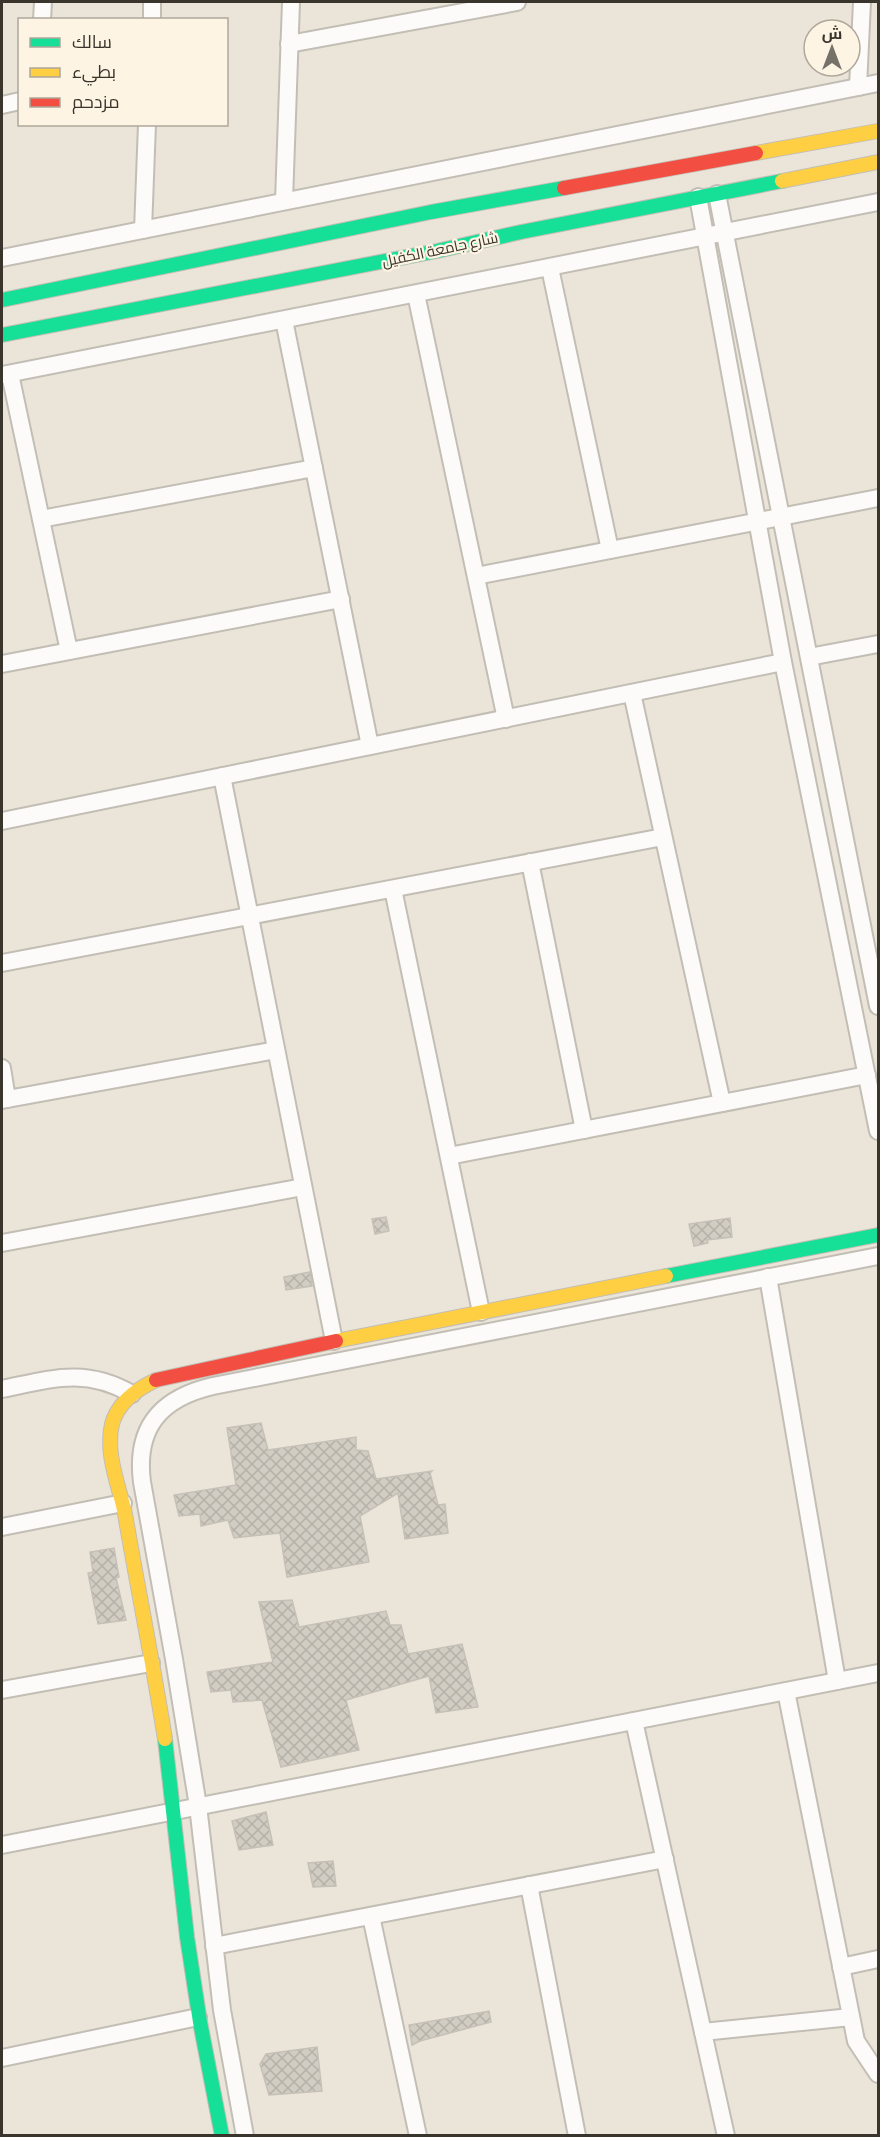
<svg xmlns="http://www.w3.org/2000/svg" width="880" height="2137" font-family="Manrope,Cairo,sans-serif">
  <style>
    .building { fill: url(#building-cross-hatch); stroke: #c6c1b8; stroke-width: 1.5 }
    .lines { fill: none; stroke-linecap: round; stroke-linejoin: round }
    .street-casing { stroke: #c3beb5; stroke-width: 20 }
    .fast-casing { stroke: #c3beb5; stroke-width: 16 }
    .slow-casing { stroke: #c3beb5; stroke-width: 16 }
    .jam-casing { stroke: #c3beb5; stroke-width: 16 }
    .street { stroke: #fcfbf9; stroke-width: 16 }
    .fast { stroke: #16e098; stroke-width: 14 }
    .slow { stroke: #ffcf43; stroke-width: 14 }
    .jam { stroke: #f24e42; stroke-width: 14 }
    .labels { text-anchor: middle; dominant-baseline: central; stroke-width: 4.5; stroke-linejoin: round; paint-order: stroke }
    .street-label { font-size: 15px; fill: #39342c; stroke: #fef4e3 }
  </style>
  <defs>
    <pattern id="building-cross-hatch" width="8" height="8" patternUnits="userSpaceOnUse" patternTransform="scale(1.5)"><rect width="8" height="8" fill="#d2cdc3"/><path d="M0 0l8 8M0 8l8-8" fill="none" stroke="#b5b1a8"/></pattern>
  </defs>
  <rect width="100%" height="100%" fill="#ebe5d9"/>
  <g class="building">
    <path d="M386,1217L389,1231L375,1234L372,1219Z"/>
    <path d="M730,1218L732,1237L707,1240L708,1243L694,1246L689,1224Z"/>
    <path d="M310,1272L312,1286L286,1290L284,1277Z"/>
    <path d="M261,1423L268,1450L356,1437V1450L368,1451L376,1479L432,1471L430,1473L438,1505L445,1504L448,1533L405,1539L398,1493L360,1516L369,1562L287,1577L280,1533L234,1538L228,1520L201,1526L200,1514L179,1516L174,1495L236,1485L227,1428Z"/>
    <path d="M114,1548L119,1577L116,1578L126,1620L98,1624L88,1573L93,1572L90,1552Z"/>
    <path d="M292,1600L299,1627L386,1611L390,1625H401L408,1654L462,1644L478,1707L436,1713L429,1676L346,1700L359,1750L281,1767L262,1700L233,1702L231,1690L211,1692L207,1672L273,1662L259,1602Z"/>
    <path d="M266,1812L273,1845L239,1850L232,1821Z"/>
    <path d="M333,1861L336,1886L313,1887L308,1863Z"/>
    <path d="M489,2011L491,2022L420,2041L412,2045L409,2025Z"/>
    <path d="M317,2047L322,2091L269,2095L260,2064L266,2054Z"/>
  </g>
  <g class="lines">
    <defs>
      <g id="street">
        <path d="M42,20L43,2"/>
        <path d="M152,20V2"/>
        <path d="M289,44L517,2"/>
        <path d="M858,87L862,2"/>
        <path d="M2,105L20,101"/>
        <path d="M717,194L878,1006"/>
        <path d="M698,197L783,662L878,1131"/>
        <path d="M284,201L291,2"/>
        <path d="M143,230L147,124"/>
        <path d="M2,258L878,83"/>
        <path d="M550,268L610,550"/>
        <path d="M416,294L506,719"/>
        <path d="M284,320L370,746"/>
        <path d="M10,374L69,651"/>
        <path d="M2,375L878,202"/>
        <path d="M41,519L314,468"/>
        <path d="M476,576L878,498"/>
        <path d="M809,657L878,644"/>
        <path d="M2,664L341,599"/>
        <path d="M632,693L722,1103"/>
        <path d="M222,776L334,1341"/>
        <path d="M2,821L783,662"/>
        <path d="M530,862L584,1130"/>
        <path d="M393,889L481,1312"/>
        <path d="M2,963L663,837"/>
        <path d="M2,1068L7,1099"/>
        <path d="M2,1100L276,1050"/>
        <path d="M449,1156L867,1075"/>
        <path d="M2,1243L303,1187"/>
        <path d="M768,1277L837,1681"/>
        <path d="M2,1389C51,1379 85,1367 132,1394"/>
        <path d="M2,1527L123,1503"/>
        <path d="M2,1690L151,1663"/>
        <path d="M786,1691L856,2041L878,2074"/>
        <path d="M634,1721L726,2136"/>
        <path d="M2,1845L878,1673"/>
        <path d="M529,1885L577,2136"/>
        <path d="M371,1916L418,2136"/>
        <path d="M214,1946L665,1859"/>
        <path d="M841,1967L878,1959"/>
        <path d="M703,2032L851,2017"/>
        <path d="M2,2058L198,2017"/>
        <path d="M245,2136L222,2010L198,1806L174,1659L142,1482C135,1427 161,1398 213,1386L878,1256"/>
      </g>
      <g id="fast">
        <path d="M2,300L431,212L564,188"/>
        <path d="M2,335L437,251L521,232L782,181"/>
        <path d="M666,1276L878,1235"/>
        <path d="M165,1739L187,1937L200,2022L222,2136"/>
      </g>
      <g id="slow">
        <path d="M756,153L878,131"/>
        <path d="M782,181L878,162"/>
        <path d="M336,1341L666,1276"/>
        <path d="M156,1380C137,1389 118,1402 112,1424C105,1454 119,1485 125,1514C138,1589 153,1664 165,1739"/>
      </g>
      <g id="jam">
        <path d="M564,188L756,153"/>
        <path d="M156,1380L336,1341"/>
      </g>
    </defs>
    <use href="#street" class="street-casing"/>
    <use href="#fast" class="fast-casing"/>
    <use href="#slow" class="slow-casing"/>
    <use href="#jam" class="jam-casing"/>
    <use href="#street" class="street"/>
    <use href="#fast" class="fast"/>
    <use href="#slow" class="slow"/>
    <use href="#jam" class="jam"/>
  </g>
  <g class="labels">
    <g class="street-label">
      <text transform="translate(440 249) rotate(-12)">شارع جامعة الكفيل</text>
    </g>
  </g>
  <rect width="880" height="2137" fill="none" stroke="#39342c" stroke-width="6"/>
  <rect x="18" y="18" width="210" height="108" fill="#fef4e3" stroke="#afa79a" stroke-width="1.5"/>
  <rect x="30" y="38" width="30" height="9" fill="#16e098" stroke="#afa79a" stroke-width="1.5"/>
  <text x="72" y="48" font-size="18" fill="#39342c">سالك</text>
  <rect x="30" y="68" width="30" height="9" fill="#ffcf43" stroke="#afa79a" stroke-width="1.5"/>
  <text x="72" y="78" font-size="18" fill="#39342c">بطيء</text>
  <rect x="30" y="98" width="30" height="9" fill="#f24e42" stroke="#afa79a" stroke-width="1.5"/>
  <text x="72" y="108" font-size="18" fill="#39342c">مزدحم</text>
  <g transform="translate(832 48)"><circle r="28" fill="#fef4e3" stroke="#afa79a" stroke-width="1.5"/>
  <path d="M0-4.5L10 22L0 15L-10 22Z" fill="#777269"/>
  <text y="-9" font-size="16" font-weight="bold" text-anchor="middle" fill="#39342c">ش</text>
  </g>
</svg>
